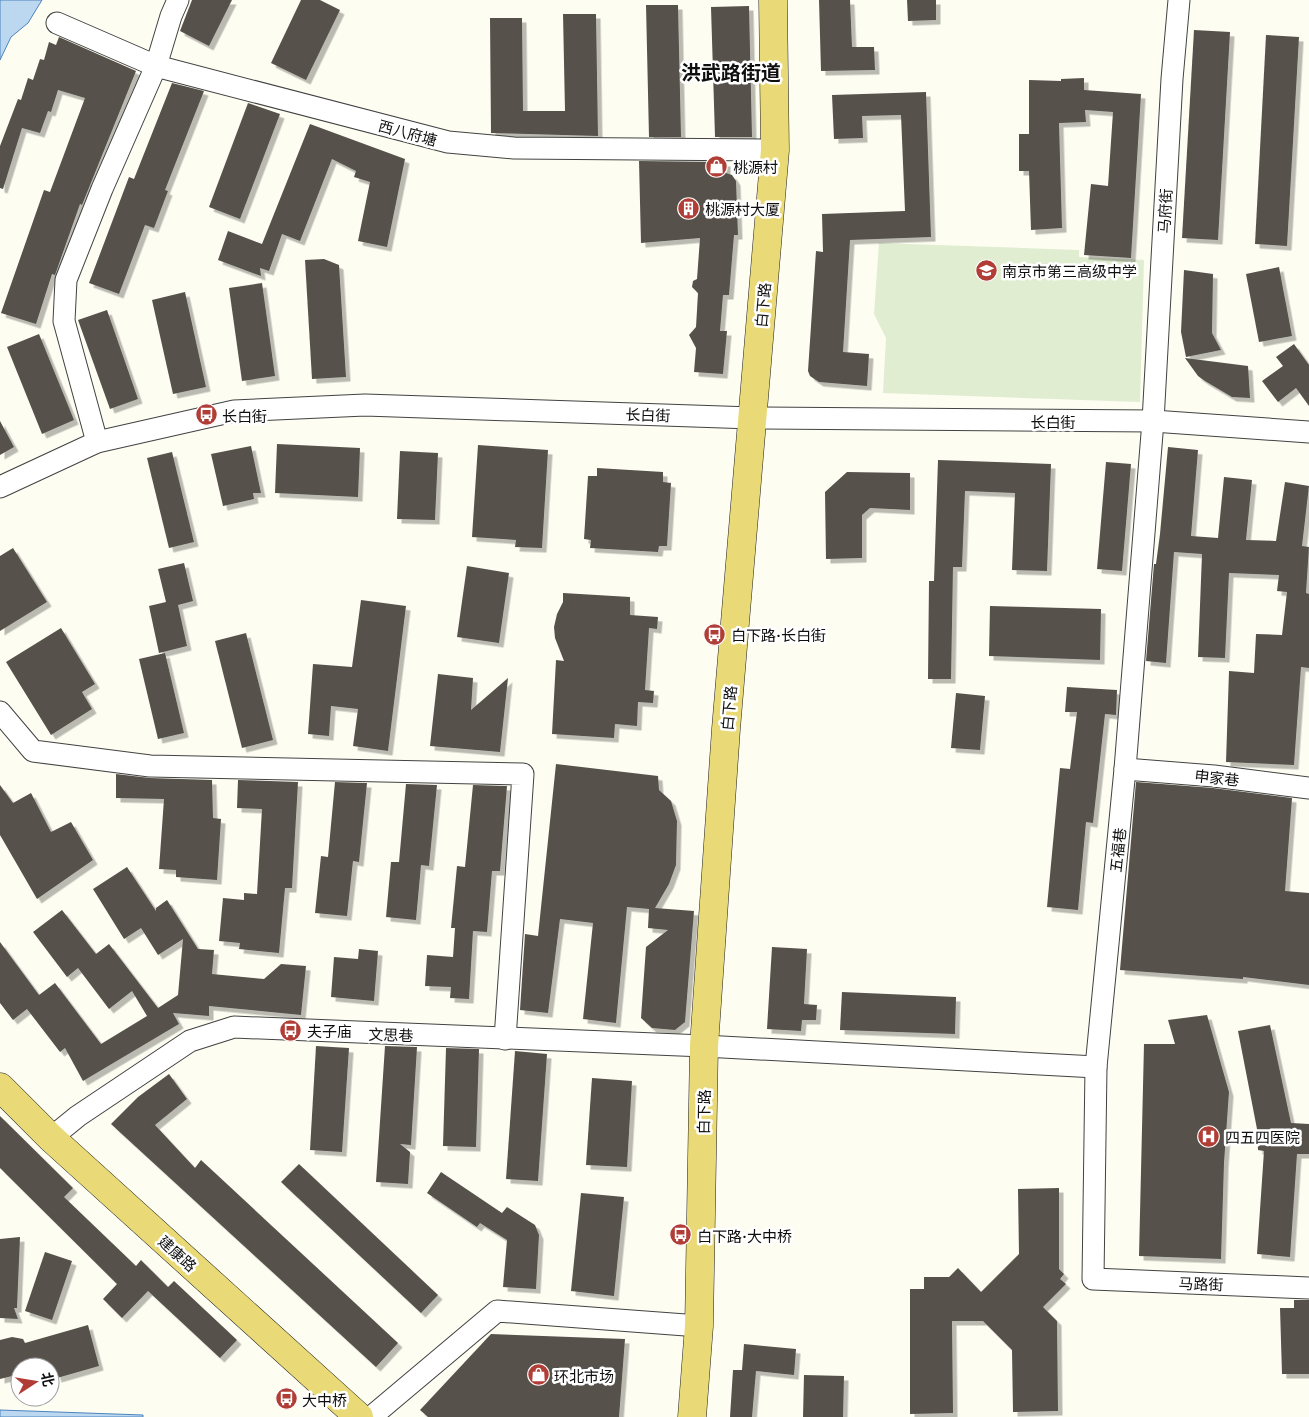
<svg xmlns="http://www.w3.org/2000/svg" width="1309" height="1417" font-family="Literata,'Noto Sans SC',serif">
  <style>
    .pitch { fill: #e0edd0 }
    .water { fill: #bcd7f0; stroke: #4b84be }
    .building { fill: #56514c; filter: url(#shadow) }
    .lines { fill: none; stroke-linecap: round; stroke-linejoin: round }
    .minor-casing { stroke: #424242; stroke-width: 23 }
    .major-casing { stroke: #202020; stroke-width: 29 }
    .minor { stroke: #fff; stroke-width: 21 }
    .major { stroke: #e9da77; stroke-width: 28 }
    .labels { text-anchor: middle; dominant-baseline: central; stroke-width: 5; stroke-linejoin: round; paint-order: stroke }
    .street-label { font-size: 15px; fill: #0f0f0f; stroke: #fff }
    .poi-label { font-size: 15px; fill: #0f0f0f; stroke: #fff; text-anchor: start }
    .district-label { font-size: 20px; font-weight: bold; fill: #0f0f0f; stroke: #fff }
  </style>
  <defs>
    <filter id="shadow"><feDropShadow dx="4.5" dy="4.5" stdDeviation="0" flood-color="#0004"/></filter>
  </defs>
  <rect width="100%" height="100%" fill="#fdfdf2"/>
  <path class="pitch" d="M879,243L1079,250V257L1144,260L1140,402L883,393L886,338L874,314Z"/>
  <g class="water">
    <path d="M0,0H42L28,23L11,37L0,60Z"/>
    <path d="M0,1410L143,1415V1417H0Z"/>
  </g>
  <g class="building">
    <path d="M192,0H232L209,46L180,31Z"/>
    <path d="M301,0H320L340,10L306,80L271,63Z"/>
    <path d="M819,0H850L852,47H874L875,70L821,71Z"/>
    <path d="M907,0H936V20L908,21Z"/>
    <path d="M646,5H678L681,137H649Z"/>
    <path d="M749,6L752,137H715L711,7Z"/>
    <path d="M563,14H596L598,136L491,133L490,18H522L523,111H565Z"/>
    <path d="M1194,30L1230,32L1218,240L1182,238Z"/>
    <path d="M1266,35L1299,37L1287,246L1255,244Z"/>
    <path d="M59,37L136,71L82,205L80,204L55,275L52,274L36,324L1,313L44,190L50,192L85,98L58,90L51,112L48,111L40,133L22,128L3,189L0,188V146L18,99L21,100L28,78L33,80L40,59L44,60L49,42L56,45Z"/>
    <path d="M1084,78V90L1141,94L1131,258L1084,255L1091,184L1108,186L1113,112L1085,110L1086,122L1059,123L1062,228L1031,230L1029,171H1019V134H1029V80L1061,81V79Z"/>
    <path d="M172,83L204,91L165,190L168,191L154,228L145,225L119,294L89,283L129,177L134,179Z"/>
    <path d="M926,92L931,237L850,240L843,352L869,354L867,386L819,382L810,376L808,371L816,251L823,252L822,214L905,211L901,115L862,116L863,138L834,139L832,95Z"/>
    <path d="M248,103L280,114L240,219L209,207Z"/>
    <path d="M310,124L405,159L387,247L358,241L370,182L354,177L356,171L332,159L300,241L282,234L269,271L260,268L261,276L218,260L228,231L262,244Z"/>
    <path d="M639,161L726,162V173L732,175L736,181L738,235H734L729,295H723L720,331H727L723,374L694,372L696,348L689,335L696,327L698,293L692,287L693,281L697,279L700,238L641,243Z"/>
    <path d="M324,259L339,265L346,377L312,379L305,260Z"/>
    <path d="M1279,267L1292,336L1259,342L1246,274Z"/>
    <path d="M1184,270L1213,274L1212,333L1221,350L1186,357L1181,332Z"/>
    <path d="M262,283L275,376L242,381L229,288Z"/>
    <path d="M185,292L206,387L173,394L152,300Z"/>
    <path d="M107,310L138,399L110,409L78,320Z"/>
    <path d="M39,334L74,420L42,434L7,347Z"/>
    <path d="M1294,344L1309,365V406L1296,388L1278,402L1262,381L1283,366L1276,357Z"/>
    <path d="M1185,358L1248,366L1250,398L1232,397L1205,381L1198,376Z"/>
    <path d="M0,421L14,447L0,455Z"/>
    <path d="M277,444L360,448L358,497L275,493Z"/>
    <path d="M478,445L548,450L542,548L515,547L516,540L472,537Z"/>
    <path d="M251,446L261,493H253L254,499L223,506L211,454Z"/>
    <path d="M1168,447L1198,450L1191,536L1218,538L1224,477L1252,480L1246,540L1276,541L1285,482L1309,486L1302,546L1309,547L1306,593L1309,594V668L1301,667L1294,765L1226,762L1229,671L1254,673L1256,634L1282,635L1287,592L1277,591L1279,575L1229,573L1225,658L1198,657L1202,554L1174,552L1166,663L1146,661L1154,564H1156L1160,534Z"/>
    <path d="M400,451L438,453L435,520L397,519Z"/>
    <path d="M172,452L194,542L169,548L147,458Z"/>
    <path d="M938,460L1051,464L1047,571L1012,570L1015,493L965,491L962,567H953L951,679H928L929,581H934Z"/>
    <path d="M1106,462L1131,464L1122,571L1097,569Z"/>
    <path d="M597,468L663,472V482L671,483L667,546H659L658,552L590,548L591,540L584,539L588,476H597Z"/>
    <path d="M847,472L910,473V510L870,508L862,515V558L826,559L825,492Z"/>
    <path d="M13,548L47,602L0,631V556Z"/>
    <path d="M184,563L193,601L178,605L187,646L159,653L149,606L166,602L158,569Z"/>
    <path d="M467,566L509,573L499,643L457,637Z"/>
    <path d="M563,593L630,597V615L658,617L657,629L649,628L645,690L654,691L653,703L638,702L637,726L615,724L614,738L552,734L556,660L564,661L555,638L554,627L557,614L563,602Z"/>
    <path d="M361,600L406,606L388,751L353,746L358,709L331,706L329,736L308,734L313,664L352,667Z"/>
    <path d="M990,606L1101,609L1100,660L989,656Z"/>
    <path d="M61,628L95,684L82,692L92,709L51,735L6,662Z"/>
    <path d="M246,633L273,740L242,748L215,641Z"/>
    <path d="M165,653L184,733L158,739L139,659Z"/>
    <path d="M438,674L473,678L471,710L508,678L500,752L430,746Z"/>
    <path d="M1067,687L1117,690L1116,715L1105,714L1093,823L1086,822L1078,910L1047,907L1060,768L1070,769L1077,712H1065Z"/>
    <path d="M956,693L985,696L980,750L951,748Z"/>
    <path d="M556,764L658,776L659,790L671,801L677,821L676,865L669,884L655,908L694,911L685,1022L675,1030L652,1028L641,1018L646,947L668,930L648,928L649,909L627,907L616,1023L583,1019L593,923L560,919L548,1013L520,1010L525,934L538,936Z"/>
    <path d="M116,774L150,778L212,780L213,818L221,819L217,880L176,877V870L159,869L164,799L116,798Z"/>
    <path d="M238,780L298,782L292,888H285L279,953L239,949L240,943L219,941L223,898L244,900V893L257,894L262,809L237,808Z"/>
    <path d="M335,782L367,783L359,862L353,861L347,916L315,913L321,856L328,857Z"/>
    <path d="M1136,782L1213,788L1292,798L1285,891L1309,893V985L1243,977V979L1120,970Z"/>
    <path d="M406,784L437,785L429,866L421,865L416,920L386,917L391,862H399Z"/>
    <path d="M0,785L13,803L31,793L51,832L71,822L93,860L37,899L0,835Z"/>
    <path d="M473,785L507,786L500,871H492L487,932L473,931L469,999L450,998L451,987L425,986L427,955L453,957L455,928H451L457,866L465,867Z"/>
    <path d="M127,867L156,911V908L167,900L198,949L214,950L212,974L264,979L281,964L306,966L301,1015L209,1006V1016L173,1013L179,1024L83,1081L65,1048L60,1052L27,1009L13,1020L0,1003V942L39,995L55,983L101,1044L147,1016L132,991L109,1009L78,968L67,977L33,932L62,910L96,954L109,944L158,1008L178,995L183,939L158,955L141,928L124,939L93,889Z"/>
    <path d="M772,947L807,949L804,1004L817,1005L816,1020H802L801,1031L767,1029Z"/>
    <path d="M359,949L378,951L374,1001L331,997L334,957L358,959Z"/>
    <path d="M842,992L956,997L955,1034L840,1030Z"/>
    <path d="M1207,1015L1229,1092L1224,1163L1221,1259L1139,1256L1144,1044H1175L1168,1020Z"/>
    <path d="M1270,1025L1291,1123L1309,1124V1154H1297L1290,1257L1257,1254L1264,1151L1258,1150L1257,1129L1238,1031Z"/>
    <path d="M316,1046L349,1048L342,1152L310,1150Z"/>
    <path d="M385,1046L417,1047L411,1145L400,1144L410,1152L408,1184L376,1182Z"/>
    <path d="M446,1048L479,1049L476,1147L443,1146Z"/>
    <path d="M515,1051L547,1054L538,1181L506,1179Z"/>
    <path d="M169,1074L187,1099L155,1125L195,1168L201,1160L398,1343L376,1367L111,1124L138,1097Z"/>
    <path d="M592,1078L632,1081L627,1167L586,1165Z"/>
    <path d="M0,1116L73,1188L64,1197L136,1266L141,1260L168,1287L174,1281L237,1340L220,1358L148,1291L122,1318L103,1299L117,1284L0,1168Z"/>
    <path d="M299,1164L438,1295L421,1313L281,1182Z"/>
    <path d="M441,1172L502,1213L507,1207L535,1225L539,1235L536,1289L503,1287L507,1240L480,1223L477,1227L427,1193Z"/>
    <path d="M1059,1188V1269L1064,1274L1060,1279L1066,1284L1043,1307L1057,1321L1058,1411L1013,1412L1012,1350L983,1321H952L953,1413L910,1414V1289H924V1277H949L958,1268L981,1292L1019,1254L1018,1189Z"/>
    <path d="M581,1193L624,1197L614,1296L571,1291Z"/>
    <path d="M20,1237L17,1308H14L18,1319L0,1318V1239Z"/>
    <path d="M45,1252L72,1261L52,1320L25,1311Z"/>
    <path d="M1294,1300H1309V1374H1282L1280,1308H1294Z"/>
    <path d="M88,1325L99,1366L57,1378L54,1367H20V1374L0,1379V1340L12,1337L23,1339L25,1343Z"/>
    <path d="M491,1334L625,1339L619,1417H428L420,1410Z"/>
    <path d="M744,1344L796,1349L794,1375L756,1371L752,1417H730L733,1370H742Z"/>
    <path d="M804,1375L844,1376L843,1417H803Z"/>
  </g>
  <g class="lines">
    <defs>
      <g id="minor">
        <path d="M1179,0L1172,79L1153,421L1125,769L1096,1067L1093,1279L1309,1288"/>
        <path d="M57,23L156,66L448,142L514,148L775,150"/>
        <path d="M97,442L64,321L66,280L102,189L156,66L171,16L178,0"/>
        <path d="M0,487L97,442L234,411L365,405L752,418L1153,421L1309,432"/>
        <path d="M0,712L33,751L150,766L523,774L505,1039"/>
        <path d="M1125,769L1214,776L1309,788"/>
        <path d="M51,1138L78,1116L190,1041L234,1027L704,1046L1096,1067"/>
        <path d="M371,1417L497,1311L699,1326"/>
      </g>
      <g id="major">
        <path d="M0,1087L51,1138L359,1417"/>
        <path d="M692,1417L699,1326L704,1046L726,729L775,150L773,0"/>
      </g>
    </defs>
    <use href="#minor" class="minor-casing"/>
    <use href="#major" class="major-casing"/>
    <use href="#minor" class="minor"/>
    <use href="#major" class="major"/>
  </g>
  <defs>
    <symbol id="shop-disc" viewBox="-11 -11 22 22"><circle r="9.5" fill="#b03d36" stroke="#fff"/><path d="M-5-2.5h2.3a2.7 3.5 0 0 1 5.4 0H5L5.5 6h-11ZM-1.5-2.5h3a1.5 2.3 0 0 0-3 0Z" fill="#fff"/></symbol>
    <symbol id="building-disc" viewBox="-11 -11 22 22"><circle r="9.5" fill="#b03d36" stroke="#fff"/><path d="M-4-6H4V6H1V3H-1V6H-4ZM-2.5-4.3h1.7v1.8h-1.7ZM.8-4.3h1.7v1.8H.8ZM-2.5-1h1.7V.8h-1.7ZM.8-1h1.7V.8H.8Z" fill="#fff"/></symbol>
    <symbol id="school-disc" viewBox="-11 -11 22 22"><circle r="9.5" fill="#b03d36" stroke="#fff"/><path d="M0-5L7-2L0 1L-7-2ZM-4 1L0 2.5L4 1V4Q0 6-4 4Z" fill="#fff"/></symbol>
    <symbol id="bus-disc" viewBox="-11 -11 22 22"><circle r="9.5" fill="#b03d36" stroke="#fff"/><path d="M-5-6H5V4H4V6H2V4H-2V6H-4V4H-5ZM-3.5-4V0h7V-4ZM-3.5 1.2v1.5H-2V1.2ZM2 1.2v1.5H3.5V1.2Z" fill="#fff"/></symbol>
    <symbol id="hospital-disc" viewBox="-11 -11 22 22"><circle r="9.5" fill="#b03d36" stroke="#fff"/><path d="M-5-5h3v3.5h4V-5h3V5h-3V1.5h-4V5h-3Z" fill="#fff"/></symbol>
  </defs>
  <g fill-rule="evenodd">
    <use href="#shop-disc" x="704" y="154" width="25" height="25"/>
    <use href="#building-disc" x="676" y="196" width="25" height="25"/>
    <use href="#school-disc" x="974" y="258" width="25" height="25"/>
    <use href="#bus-disc" x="194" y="402" width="25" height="25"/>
    <use href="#bus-disc" x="702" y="622" width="25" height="25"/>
    <use href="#bus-disc" x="278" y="1018" width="25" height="25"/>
    <use href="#hospital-disc" x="1196" y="1124" width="25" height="25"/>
    <use href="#bus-disc" x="668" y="1222" width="25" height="25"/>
    <use href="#shop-disc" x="526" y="1362" width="25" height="25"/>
    <use href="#bus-disc" x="274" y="1386" width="25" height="25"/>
  </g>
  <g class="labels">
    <g class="street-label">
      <text transform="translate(408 132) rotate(15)">西八府塘</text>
      <text transform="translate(1164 211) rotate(-87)">马府街</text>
      <text transform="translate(762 305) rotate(-85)">白下路</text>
      <text transform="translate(648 414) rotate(2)">长白街</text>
      <text x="1053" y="421">长白街</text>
      <text transform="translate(728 708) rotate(-85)">白下路</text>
      <text transform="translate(1217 777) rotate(6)">申家巷</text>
      <text transform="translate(1117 850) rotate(-84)">五福巷</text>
      <text transform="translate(391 1034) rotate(2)">文思巷</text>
      <text transform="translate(703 1112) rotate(-89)">白下路</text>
      <text transform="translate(178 1253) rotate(42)">建康路</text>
      <text transform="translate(1201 1283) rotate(2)">马路街</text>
    </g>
    <g class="poi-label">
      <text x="733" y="166">桃源村</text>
      <text x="705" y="208">桃源村大厦</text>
      <text x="1002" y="270">南京市第三高级中学</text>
      <text x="222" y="415">长白街</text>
      <text x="731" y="634">白下路·长白街</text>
      <text x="307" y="1030">夫子庙</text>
      <text x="1225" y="1136">四五四医院</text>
      <text x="697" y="1235">白下路·大中桥</text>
      <text x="554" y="1375">环北市场</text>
      <text x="302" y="1399">大中桥</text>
    </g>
    <g class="district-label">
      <text x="731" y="71">洪武路街道</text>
    </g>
  </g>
  <g transform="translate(35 1382) rotate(78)"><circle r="24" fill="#ffffff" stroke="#9f9f9f"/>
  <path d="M0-4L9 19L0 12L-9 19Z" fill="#b03d36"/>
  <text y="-8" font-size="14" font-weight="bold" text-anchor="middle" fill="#0f0f0f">北</text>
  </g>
</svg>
